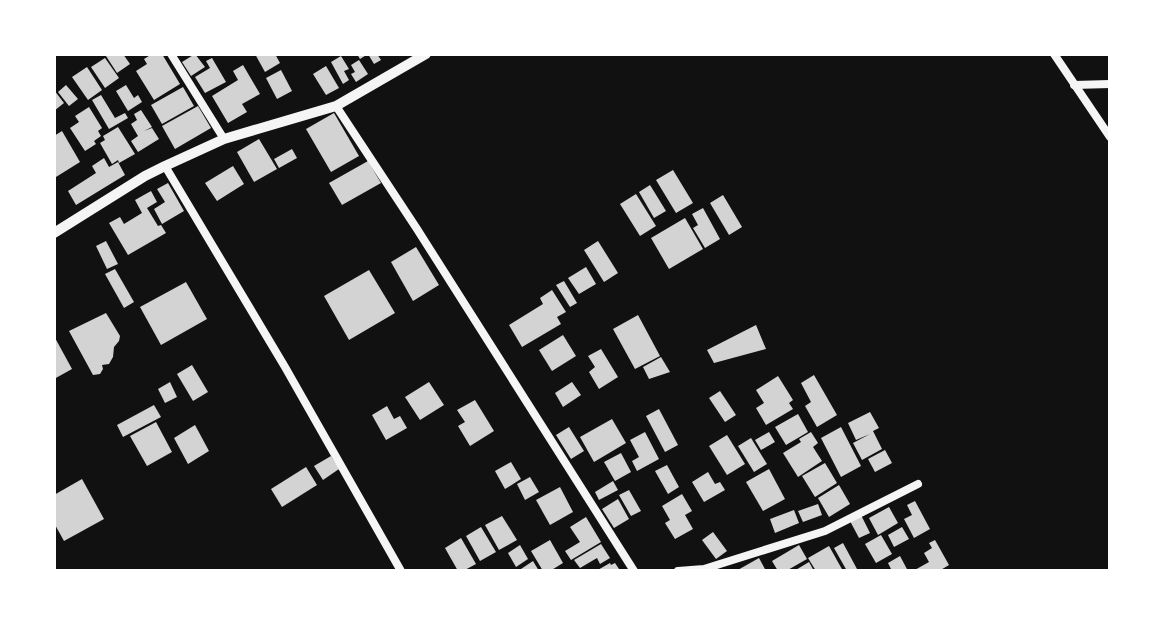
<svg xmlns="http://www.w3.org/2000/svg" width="1164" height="625" font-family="'Space Grotesk',sans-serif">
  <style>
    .building { fill: #d3d3d3 }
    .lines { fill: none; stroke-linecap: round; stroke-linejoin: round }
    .minor { stroke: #f5f5f5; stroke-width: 8 }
    .tertiary { stroke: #f5f5f5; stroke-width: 10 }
  </style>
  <rect width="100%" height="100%" fill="#111"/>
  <g class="building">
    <path d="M109,54H123L130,64L117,73L106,56Z"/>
    <path d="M152,54H162L180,84L154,100L136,71L147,64L144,59Z"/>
    <path d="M195,54L205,67L191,76L182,62Z"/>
    <path d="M255,54H275L280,63L265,72Z"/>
    <path d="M357,54H377L381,60L374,64L368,54L360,59Z"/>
    <path d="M341,56L349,69L344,71L349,80L343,84L331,62Z"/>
    <path d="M105,58L119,78L105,88L91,67Z"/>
    <path d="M212,58L226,82L205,93L195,77L210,68L206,61Z"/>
    <path d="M359,60L368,74L356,82L351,74L355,72L351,65Z"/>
    <path d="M243,65L260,94L242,104L247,112L228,123L212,96L238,80L233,71Z"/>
    <path d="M326,66L339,88L326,95L313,74Z"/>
    <path d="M87,67L102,90L88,100L72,77Z"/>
    <path d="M281,70L292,91L277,99L266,78Z"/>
    <path d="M66,85L78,99L69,106L58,92Z"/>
    <path d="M126,85L134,98L138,95L142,102L128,111L116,91Z"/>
    <path d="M183,87L194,106L162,124L151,105Z"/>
    <path d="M54,90L64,103L54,111Z"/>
    <path d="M101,95L115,118L125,113L128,118L109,129L92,100Z"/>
    <path d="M198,106L211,128L175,149L162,126Z"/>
    <path d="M89,107L102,128L98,131L101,136L94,141L96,144L85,151L70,128L79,122L75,116Z"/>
    <path d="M141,110L152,127L144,131L152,128L159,139L138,152L131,141L138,136L131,124L137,120L134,114Z"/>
    <path d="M334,113L359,156L331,172L306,129Z"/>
    <path d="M118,127L135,154L119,163L118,160L112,164L100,143L105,140L103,136Z"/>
    <path d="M62,131L80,162L56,177L54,173V136Z"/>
    <path d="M259,139L277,169L254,182L237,152Z"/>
    <path d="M292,149L297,158L279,168L274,159Z"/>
    <path d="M104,158L109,167L118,162L125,175L76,205L68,191L96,173L92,166Z"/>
    <path d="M368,161L381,183L342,205L329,183Z"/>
    <path d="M233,166L244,184L217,201L205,183Z"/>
    <path d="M673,170L693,203L676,213L656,180Z"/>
    <path d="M168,183L184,211L162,224L154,209L165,202L157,189Z"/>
    <path d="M650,185L666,211L654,218L639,192Z"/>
    <path d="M151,191L157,202L147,208L158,226L161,225L166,233L128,255L109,223L120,217L124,224L142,213L135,200Z"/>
    <path d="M636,194L656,226L640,236L620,204Z"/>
    <path d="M723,195L742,227L729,235L710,203Z"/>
    <path d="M703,208L720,239L705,248L693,228L698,225L692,214Z"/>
    <path d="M685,218L703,249L669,269L651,238Z"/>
    <path d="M106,241L118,264L107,269L96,246Z"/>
    <path d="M598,241L618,273L604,282L584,250Z"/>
    <path d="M416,247L439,285L413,301L391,262Z"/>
    <path d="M586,267L596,284L579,294L568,278Z"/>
    <path d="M115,269L134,302L124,308L105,274Z"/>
    <path d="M369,270L395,313L349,340L324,296Z"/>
    <path d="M564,281L577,303L570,307L556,285Z"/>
    <path d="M186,282L207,319L161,345L140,307Z"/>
    <path d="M552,290L566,312L557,317L561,324L522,347L509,325L543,304L540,298Z"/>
    <path d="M106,313L120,336L119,341L114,347L113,357L109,364L102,365L103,369L100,374L93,375L69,331Z"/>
    <path d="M638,315L660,356L635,369L613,329Z"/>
    <path d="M756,325L766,349L714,363L707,350Z"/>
    <path d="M563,335L576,356L552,371L539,350Z"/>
    <path d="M54,336L72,369L54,379Z"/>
    <path d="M601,349L618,377L599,389L589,372L595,367L588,356Z"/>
    <path d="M661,357L670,372L649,379L643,367Z"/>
    <path d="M192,365L208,392L193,401L177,374Z"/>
    <path d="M814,375L837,415L817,427L805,406L811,402L801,383Z"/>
    <path d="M778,376L793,400L789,403L793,409L766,425L756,408L764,403L756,390Z"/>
    <path d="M170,382L177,397L165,403L158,389Z"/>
    <path d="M429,382L444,405L420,420L405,397Z"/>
    <path d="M572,382L581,395L563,407L555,393Z"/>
    <path d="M720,391L736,415L725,422L709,398Z"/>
    <path d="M475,400L494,431L470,446L458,426L465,422L457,410Z"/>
    <path d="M154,405L161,417L123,437L117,425Z"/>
    <path d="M387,406L394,419L400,416L407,428L386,440L372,415Z"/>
    <path d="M659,409L678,445L665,452L646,416Z"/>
    <path d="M870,412L879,428L873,431L882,449L862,460L853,443L870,434L856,440L848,423Z"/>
    <path d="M798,414L808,432L786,445L775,427Z"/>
    <path d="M612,419L626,443L594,462L580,437Z"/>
    <path d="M156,422L172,452L147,466L130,436Z"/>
    <path d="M195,425L209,451L188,464L174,438Z"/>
    <path d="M569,427L584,451L571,459L556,435Z"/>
    <path d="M841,427L861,466L841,477L821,438Z"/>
    <path d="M645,432L659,459L637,471L632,461L639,457L630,440Z"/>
    <path d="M769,432L775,442L761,450L755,440Z"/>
    <path d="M811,432L818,443L813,447L822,461L798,477L783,453L801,442L799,439Z"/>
    <path d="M727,435L745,464L727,475L709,446Z"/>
    <path d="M751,438L767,464L754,472L738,446Z"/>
    <path d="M885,450L892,463L875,472L868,459Z"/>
    <path d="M621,453L631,472L615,481L604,462Z"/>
    <path d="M331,456L339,469L323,480L314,466Z"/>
    <path d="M511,462L521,479L505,489L495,471Z"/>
    <path d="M825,463L837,483L815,497L802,476Z"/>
    <path d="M667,465L679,487L668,494L655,471Z"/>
    <path d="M306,467L317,485L282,507L271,489Z"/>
    <path d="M769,469L785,499L763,511L746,482Z"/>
    <path d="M708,472L715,484L720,482L725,490L704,502L692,482Z"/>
    <path d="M530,477L539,492L525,500L517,484Z"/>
    <path d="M82,479L104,519L64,541L54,523V495Z"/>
    <path d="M613,481L618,490L599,500L595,492Z"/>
    <path d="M839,485L850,504L829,517L818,498Z"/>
    <path d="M560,487L573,512L550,525L536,500Z"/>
    <path d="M629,490L641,511L631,516L619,495Z"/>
    <path d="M682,494L692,511L685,515L693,529L675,539L665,523L670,520L662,506Z"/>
    <path d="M618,499L629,519L614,528L602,509Z"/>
    <path d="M915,501L930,529L914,538L904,519L912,515L907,505Z"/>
    <path d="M818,504L822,515L803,522L798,511Z"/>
    <path d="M889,507L898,523L878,535L869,518Z"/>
    <path d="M794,510L799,523L775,533L770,519Z"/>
    <path d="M861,515L870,533L859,538L850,521Z"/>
    <path d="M502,516L517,540L499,550L485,525Z"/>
    <path d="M586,517L601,542L571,560L565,551L580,542L570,527Z"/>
    <path d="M481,527L496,552L480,561L466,536Z"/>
    <path d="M902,527L909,539L894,547L888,535Z"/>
    <path d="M713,532L727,551L716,559L702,540Z"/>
    <path d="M881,535L892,554L876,563L865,544Z"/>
    <path d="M461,538L476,564L463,571H458L445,548Z"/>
    <path d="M550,540L563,563L550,571H543L531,551Z"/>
    <path d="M935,540L949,565L939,571H913L929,562L924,553L932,548L929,543Z"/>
    <path d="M843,543L857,569L853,571H847L834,548Z"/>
    <path d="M601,544L610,558L600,564L597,558L580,568L574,560Z"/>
    <path d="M520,545L528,559L516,567L508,553Z"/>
    <path d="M799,545L807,559L786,571H778L772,561Z"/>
    <path d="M829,546L843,571H816L808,558Z"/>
    <path d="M900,556L908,571H892L888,563Z"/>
    <path d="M759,558L766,571H736Z"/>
    <path d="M533,561L539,571H522L521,569Z"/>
    <path d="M809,562L814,571H794Z"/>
    <path d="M610,563L611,565L615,563L619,569L615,571H596Z"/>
  </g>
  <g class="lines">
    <g class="minor">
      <path d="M171,54L224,139"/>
      <path d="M1054,54L1110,137"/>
      <path d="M1074,85L1110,84"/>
      <path d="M336,106L417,229L634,571"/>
      <path d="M165,166L285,367L401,571"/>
      <path d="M678,571L704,569L825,531L918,484"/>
    </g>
    <path class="tertiary" d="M54,233L145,176L165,166L224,139L336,106L426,54"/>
  </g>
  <rect width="1164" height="625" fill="none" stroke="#ffffff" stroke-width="112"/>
</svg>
